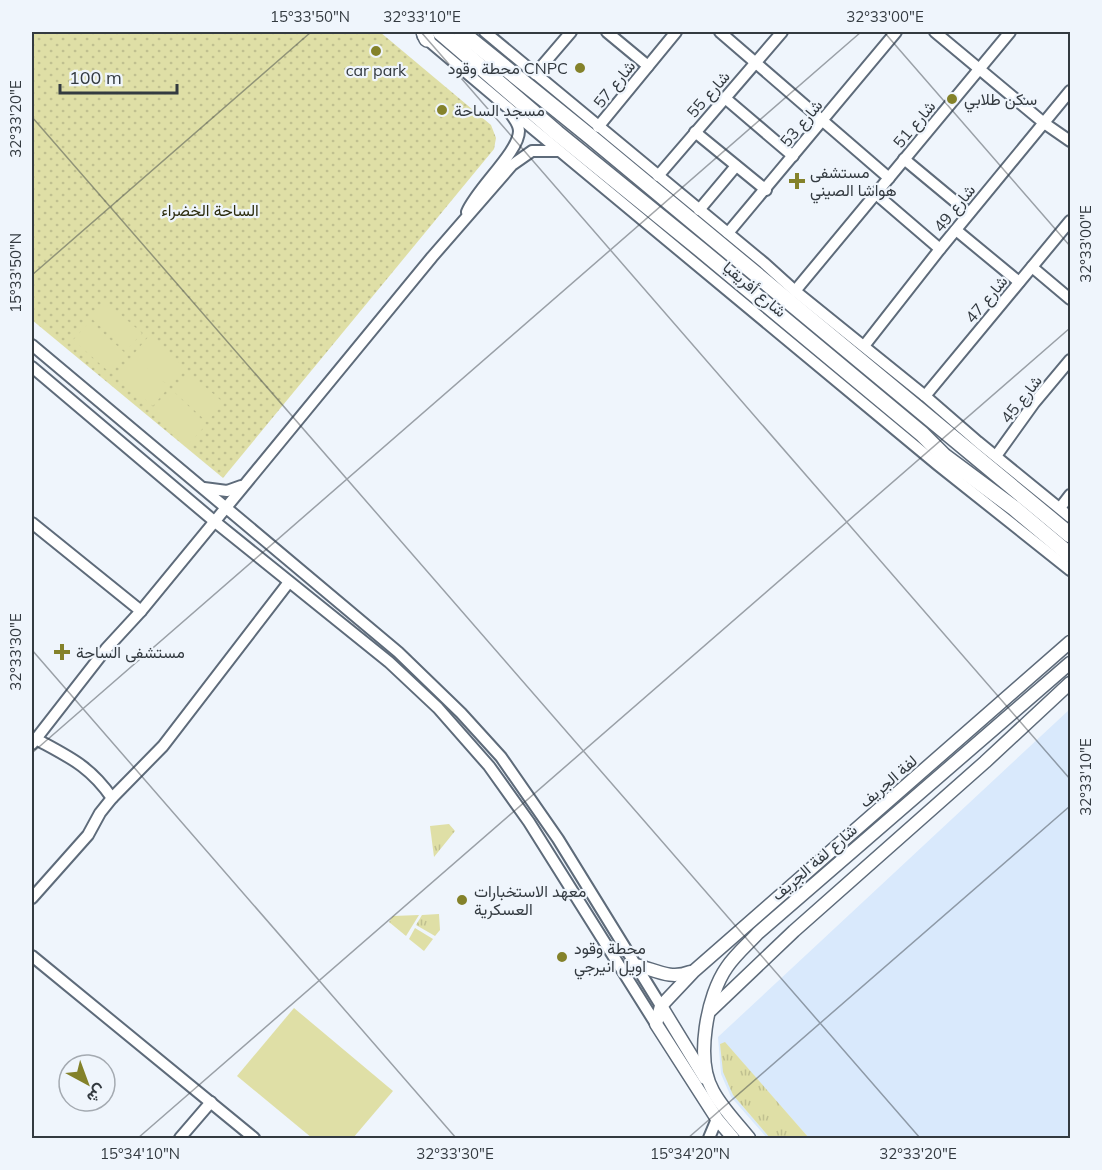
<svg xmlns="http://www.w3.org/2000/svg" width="1102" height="1170" font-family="Mulish,Vazirmatn,sans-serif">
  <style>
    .built { fill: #d9e9fc }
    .grass { fill: url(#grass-tufts) }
    .park { fill: url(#park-dots) }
    .pitch { fill: #dfdfa6 }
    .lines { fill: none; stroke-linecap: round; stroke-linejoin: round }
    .minor-casing { stroke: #5e6b7a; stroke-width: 14 }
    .major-casing { stroke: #5e6b7a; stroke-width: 15 }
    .highway-casing { stroke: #5e6b7a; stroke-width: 18 }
    .minor { stroke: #fff; stroke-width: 10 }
    .major { stroke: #fff; stroke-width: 12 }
    .highway { stroke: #fff; stroke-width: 15 }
    .ticks { fill: none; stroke: #333a40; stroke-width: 1.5; stroke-opacity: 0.45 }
    .poi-dot { fill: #84822a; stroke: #eff5fc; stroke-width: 2 }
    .labels { text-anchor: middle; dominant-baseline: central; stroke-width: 4.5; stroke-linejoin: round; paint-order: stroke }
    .poi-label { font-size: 16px; fill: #333a40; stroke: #eff5fc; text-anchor: start }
    .street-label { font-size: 16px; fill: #333a40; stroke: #eff5fc }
    .park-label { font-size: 16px; fill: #2c2c0e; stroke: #eff5fc }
    .neatline { fill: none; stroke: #333a40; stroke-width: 2 }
    .ticks-label { font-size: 15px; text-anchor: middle; fill: #333a40 }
  </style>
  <defs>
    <pattern id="grass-tufts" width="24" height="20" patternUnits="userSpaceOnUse" patternTransform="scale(1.5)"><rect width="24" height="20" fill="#dfdfa6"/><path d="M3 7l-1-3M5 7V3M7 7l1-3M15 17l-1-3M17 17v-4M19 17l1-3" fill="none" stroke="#c0c090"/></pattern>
    <pattern id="park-dots" width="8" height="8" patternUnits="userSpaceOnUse" patternTransform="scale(1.5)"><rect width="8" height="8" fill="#dfdfa6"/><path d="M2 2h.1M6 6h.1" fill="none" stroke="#c0c090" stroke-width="1.8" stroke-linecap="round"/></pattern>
  </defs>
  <rect width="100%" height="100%" fill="#eff5fc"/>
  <path class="built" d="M1070,709V1138H809L725,1043L720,1044L733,1095L770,1138H767L731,1097L721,1074L718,1037Z"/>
  <g class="grass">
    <path d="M449,824L455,831L434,857L430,826Z"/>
    <path d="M439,914L440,930L435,936L416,925L422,915Z"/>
    <path d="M419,915L406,936L389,922L393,916Z"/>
    <path d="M415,928L433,939L424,951L409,939Z"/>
    <path d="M725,1042L809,1138H770L733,1095L723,1072L720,1044Z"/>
  </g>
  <path class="park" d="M32,32H380L491,125L496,138L494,149L223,478L32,320Z"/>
  <g class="pitch">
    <path d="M107,303L142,333L127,350L92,319Z"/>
    <path d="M90,321L124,352L108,371L73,340Z"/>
    <path d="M148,337L185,368L169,386L132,356Z"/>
    <path d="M132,356L169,387L153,406L116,375Z"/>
    <path d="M188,372L224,403L207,422L172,390Z"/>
    <path d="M170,394L205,426L189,444L153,412Z"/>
    <path d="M294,1008L393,1091L353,1138H312L237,1076Z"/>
  </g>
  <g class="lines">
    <defs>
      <g id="minor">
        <path d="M485,32L764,263L795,291L925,396L978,442L1070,517"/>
        <path d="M607,32L648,66"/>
        <path d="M720,32L889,178"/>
        <path d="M935,32L1044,123L1070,141"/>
        <path d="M423,36L532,128L938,465L1070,570"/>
        <path d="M535,74L571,32"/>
        <path d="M725,98L793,156"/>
        <path d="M598,127L676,32"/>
        <path d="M695,132L766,190"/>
        <path d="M904,159L969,213"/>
        <path d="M658,176L782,32"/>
        <path d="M876,194L940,249"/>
        <path d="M699,210L736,166"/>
        <path d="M467,212C477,188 519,152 519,131C519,124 514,119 511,114"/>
        <path d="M956,230L1019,282"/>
        <path d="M728,233L896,32"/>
        <path d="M1032,267L1070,299"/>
        <path d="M795,291L1010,32"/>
        <path d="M32,345L398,652L461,713L501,757L558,839L661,1006"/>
        <path d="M864,346L940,249L1070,91"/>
        <path d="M32,367L214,521L389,662L438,708L489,766L529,822L656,1024"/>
        <path d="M925,396L1070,221"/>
        <path d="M996,456L1034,403L1070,360"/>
        <path d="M204,488L227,491L241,486"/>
        <path d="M1060,508L1070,495"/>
        <path d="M32,523L141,611"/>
        <path d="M36,739C69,757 90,766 112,798"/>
        <path d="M32,744L106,649L141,611L432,257L512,165L532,151H558"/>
        <path d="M32,898L88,835L100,813L112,798L163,746L289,582"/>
        <path d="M32,956L254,1138"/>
        <path d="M180,1138L211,1102"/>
        <path d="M709,1138L717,1119"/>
      </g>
      <g id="major">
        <path d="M636,965C656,970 670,980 690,972"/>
        <path d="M661,1006L705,1078"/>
        <path d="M711,1010L794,931L985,762L1070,683"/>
        <path d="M733,1138L717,1119L656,1024L661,1006L694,971L1070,642"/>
        <path d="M749,1138C737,1123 722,1108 713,1091C695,1060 707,995 727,967C736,954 748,944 758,933L1070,663"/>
      </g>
      <g id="highway">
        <path d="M424,32L427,39"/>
        <path d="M440,32L557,133L701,250L922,434L944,456L1014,508L1070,555"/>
        <path d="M461,32L592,138L1070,535"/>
      </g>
    </defs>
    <use href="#minor" class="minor-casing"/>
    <use href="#major" class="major-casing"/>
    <use href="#highway" class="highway-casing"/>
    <use href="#minor" class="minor"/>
    <use href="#major" class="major"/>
    <use href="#highway" class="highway"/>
  </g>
  <path class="ticks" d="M421,32L1070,779M884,32L1070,246M32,117L920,1138M32,275L311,32M32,650L456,1138M32,753L861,32M138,1138L1070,328M688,1138L1070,806"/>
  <g class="poi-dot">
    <circle cx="376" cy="51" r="6"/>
    <circle cx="580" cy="68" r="6"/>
    <circle cx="952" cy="99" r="6"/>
    <circle cx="442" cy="110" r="6"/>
    <path d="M794 172h6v6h6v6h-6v6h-6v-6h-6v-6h6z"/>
    <path d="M59 643h6v6h6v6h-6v6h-6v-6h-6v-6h6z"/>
    <circle cx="462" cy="900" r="6"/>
    <circle cx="562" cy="957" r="6"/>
  </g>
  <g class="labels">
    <g class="poi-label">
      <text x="568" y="68" text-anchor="end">محطة وقود CNPC</text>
      <text x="376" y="70" text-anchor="middle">car park</text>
      <text x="964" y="99">سكن طلابي</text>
      <text x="454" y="110">مسجد الساحة</text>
      <text x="810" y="172">مستشفى<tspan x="810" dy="18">هواشا الصيني</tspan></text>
      <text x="76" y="652">مستشفى الساحة</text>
      <text x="474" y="891">معهد الاستخبارات<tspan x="474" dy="18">العسكرية</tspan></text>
      <text x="574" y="948">محطة وقود<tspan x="574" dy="18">اويل انيرجي</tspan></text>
    </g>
    <g class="street-label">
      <text transform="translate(614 84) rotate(-51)">شارع 57</text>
      <text transform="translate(708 94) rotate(-49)">شارع 55</text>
      <text transform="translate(801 123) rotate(-50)">شارع 53</text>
      <text transform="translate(914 124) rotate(-50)">شارع 51</text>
      <text transform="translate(954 208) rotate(-51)">شارع 49</text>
      <text transform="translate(755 289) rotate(40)">شارع أفريقيا</text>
      <text transform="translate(986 299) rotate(-50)">شارع 47</text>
      <text transform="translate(1021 399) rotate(-52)">شارع 45</text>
      <text transform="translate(888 781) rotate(-41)">لفة الجريف</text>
      <text transform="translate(814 862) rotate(-41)">شارع لفة الجريف</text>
    </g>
    <g class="park-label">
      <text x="210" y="210">الساحة الخضراء</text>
    </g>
  </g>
  <rect width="1102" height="1170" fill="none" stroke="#eff5fc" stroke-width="66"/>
  <g transform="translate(87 1083) rotate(139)"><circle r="28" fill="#eff5fc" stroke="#a4aab1" stroke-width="1.5"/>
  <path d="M0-4.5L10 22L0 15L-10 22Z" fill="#84822a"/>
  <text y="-9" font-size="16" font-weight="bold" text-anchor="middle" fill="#333a40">ش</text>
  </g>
  <path d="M60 84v9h117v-9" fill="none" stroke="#333a40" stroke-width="3"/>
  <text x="69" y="84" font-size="18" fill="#333a40" stroke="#eff5fc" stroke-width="4.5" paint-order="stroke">100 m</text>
  <rect x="33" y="33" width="1036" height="1104" class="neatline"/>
  <g class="ticks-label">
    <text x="310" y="22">15°33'50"N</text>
    <text x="422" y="22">32°33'10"E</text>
    <text x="885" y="22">32°33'00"E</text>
    <text transform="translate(16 119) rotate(-90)" y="5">32°33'20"E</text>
    <text transform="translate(1086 244) rotate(-90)" y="5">32°33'00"E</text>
    <text transform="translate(16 273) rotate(-90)" y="5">15°33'50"N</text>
    <text transform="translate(16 652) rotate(-90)" y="5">32°33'30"E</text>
    <text transform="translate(1086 777) rotate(-90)" y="5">32°33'10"E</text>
    <text x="140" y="1159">15°34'10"N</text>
    <text x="455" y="1159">32°33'30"E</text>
    <text x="690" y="1159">15°34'20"N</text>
    <text x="918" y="1159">32°33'20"E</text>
  </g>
</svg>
